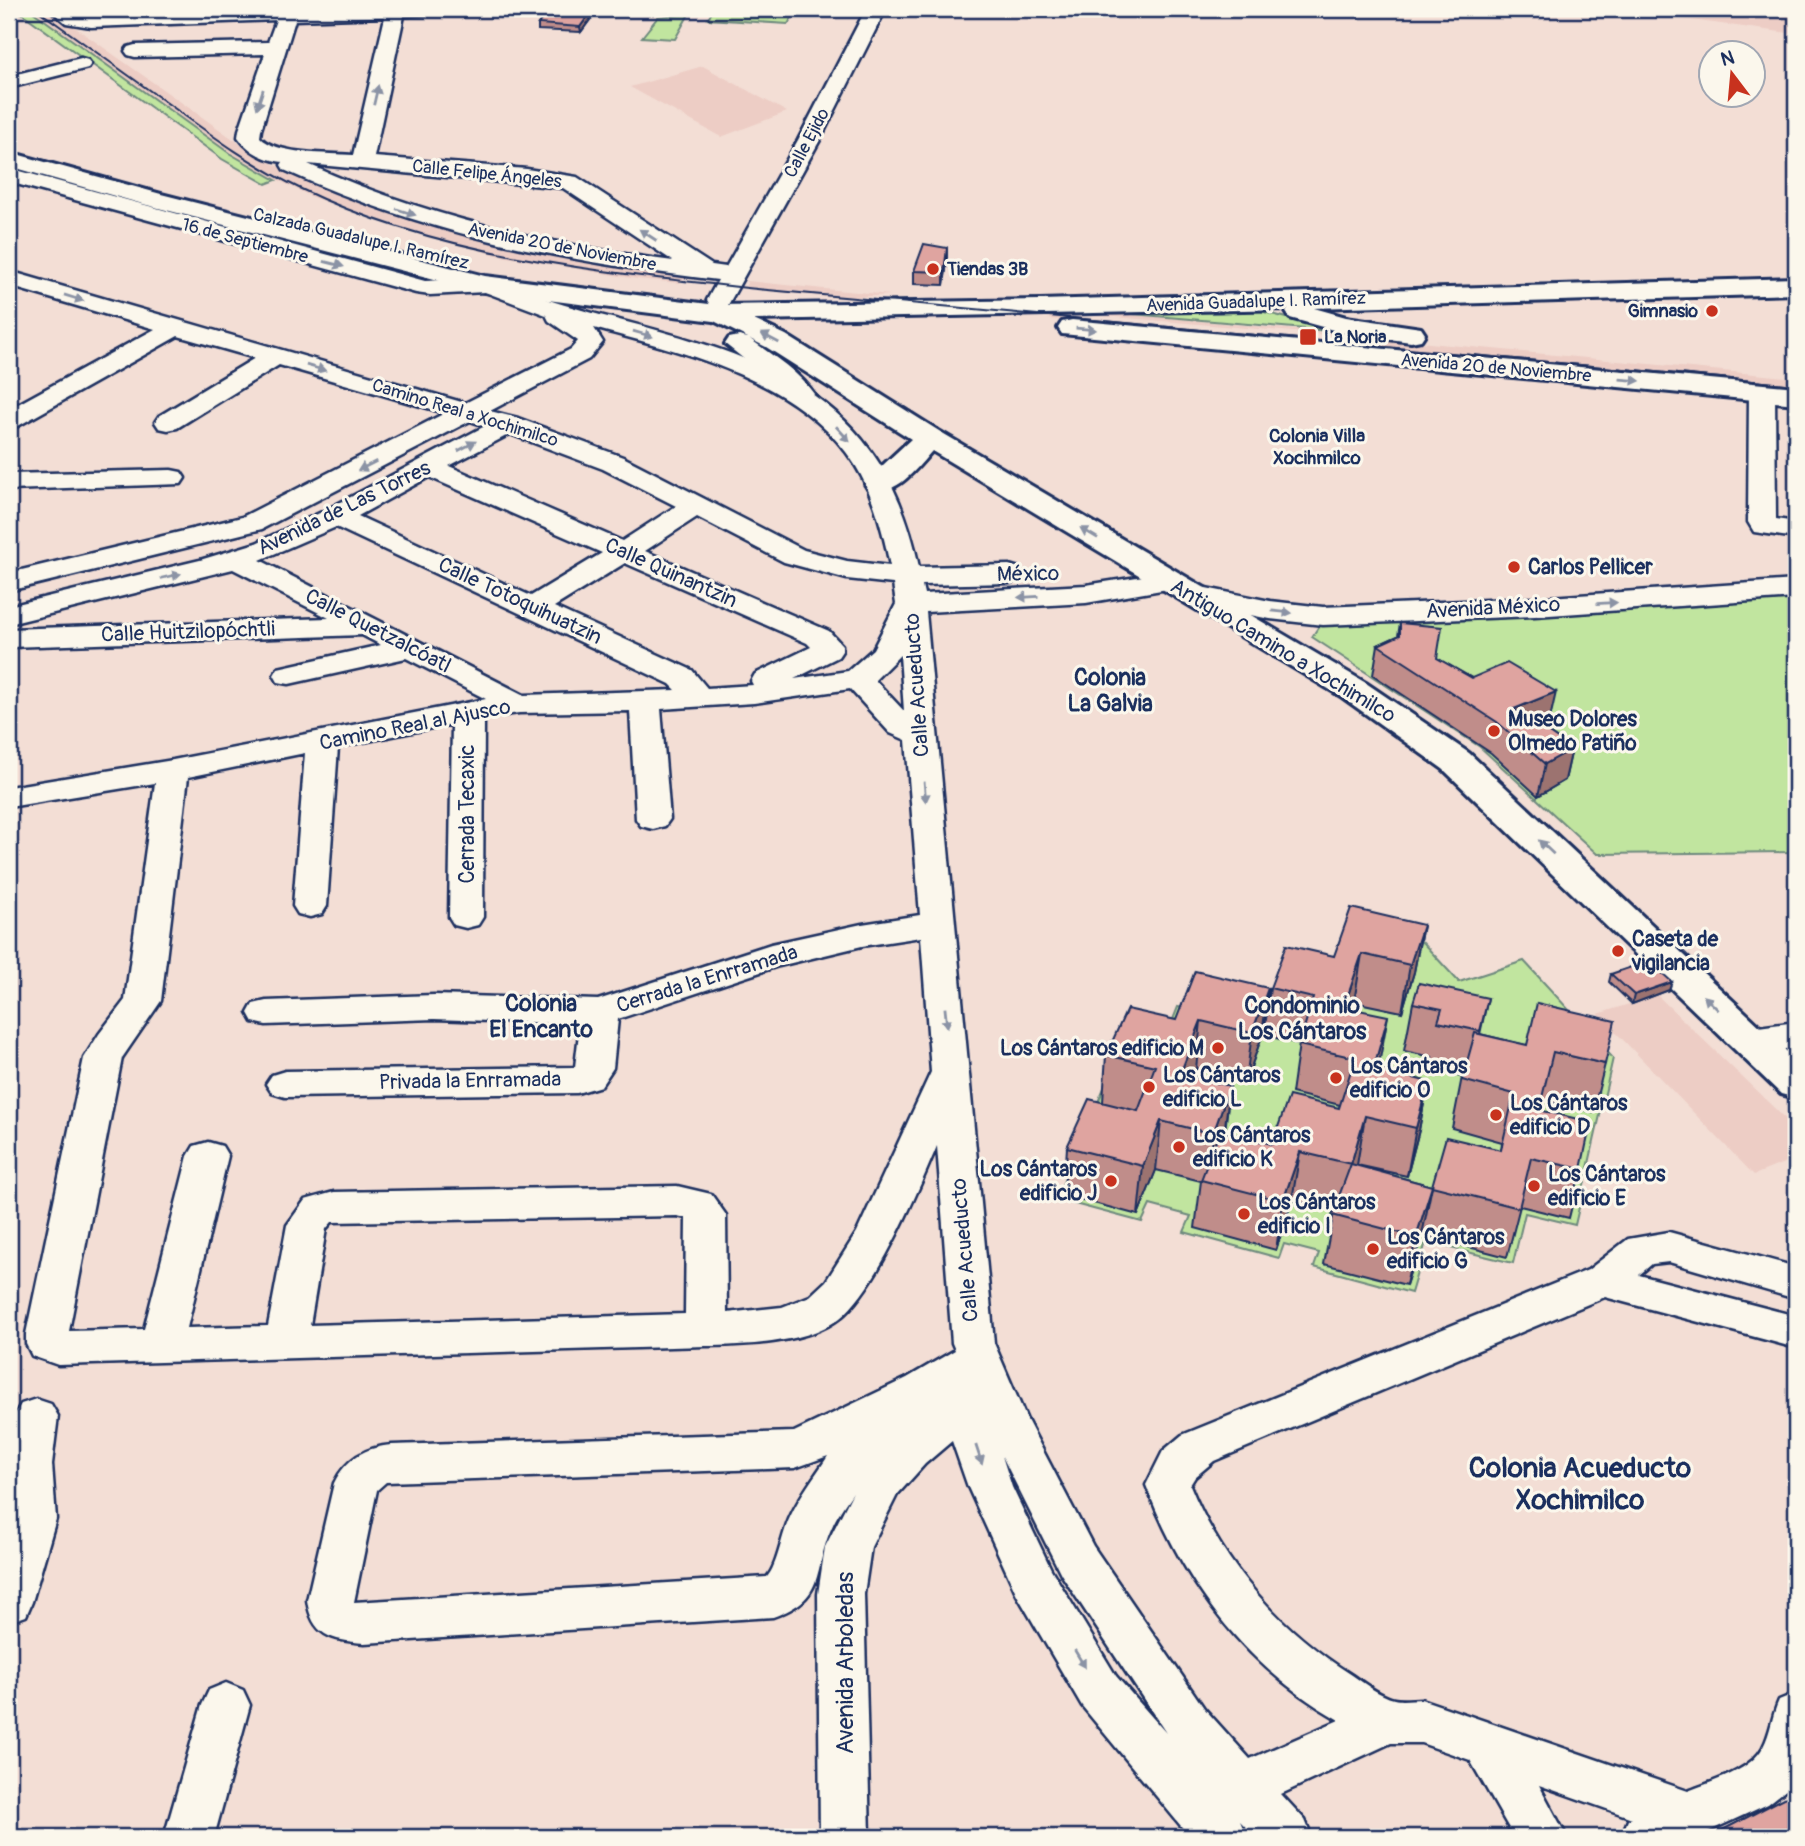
<svg xmlns="http://www.w3.org/2000/svg" width="1805" height="1846" font-family="Pangolin,sans-serif">
  <style>
    .built { fill: #edcdc5 }
    .green { fill: #c1e59f; stroke: #6e8a7e; stroke-width: 2 }
    .lines { fill: none; stroke-linecap: round; stroke-linejoin: round }
    .minor-casing { stroke: #1b2f5e; stroke-width: 5 }
    .major-casing { stroke: #1b2f5e; stroke-width: 6 }
    .minor { fill: #fbf7ec; fill-rule: evenodd }
    .major { fill: #fbf7ec; fill-rule: evenodd }
    .tram { stroke: #1b2f5e; stroke-width: 2 }
    .wall { fill: #c08d8a; stroke: #1b2f5e; stroke-width: 2 }
    .shaded-wall { fill: #9c7370; stroke: #1b2f5e; stroke-width: 2 }
    .building { fill: #dfa4a0; stroke: #1b2f5e; stroke-width: 2 }
    .oneway { fill: #8b93a5 }
    .poi-dot { fill: #c8321e; stroke: #fbf7ec; stroke-width: 2.5 }
    .labels { text-anchor: middle; dominant-baseline: central; stroke-width: 6; stroke-linejoin: round; paint-order: stroke }
    .far-street-label { font-size: 18px; fill: #1b2f5e; stroke: #fbf7ec }
    .far-poi-label { font-size: 18px; font-weight: bold; fill: #1b2f5e; stroke: #fbf7ec; text-anchor: start }
    .far-neighbourhood-label { font-size: 19px; font-weight: bold; fill: #1b2f5e; stroke: #fbf7ec }
    .street-label { font-size: 21px; fill: #1b2f5e; stroke: #fbf7ec }
    .poi-label { font-size: 21px; font-weight: bold; fill: #1b2f5e; stroke: #fbf7ec; text-anchor: start }
    .neighbourhood-label { font-size: 23px; font-weight: bold; fill: #1b2f5e; stroke: #fbf7ec }
    .near-street-label { font-size: 24px; fill: #1b2f5e; stroke: #fbf7ec }
    .near-neighbourhood-label { font-size: 28px; font-weight: bold; fill: #1b2f5e; stroke: #fbf7ec }
  </style>
  <rect width="100%" height="100%" fill="#f3ded5"/>
  <filter id="ink" filterUnits="userSpaceOnUse"><feTurbulence type="fractalNoise" baseFrequency=".0143" numOctaves="2"/><feDisplacementMap in="SourceGraphic" scale="14" xChannelSelector="R" yChannelSelector="G"/><feConvolveMatrix kernelMatrix="1 2 1 2 8 2 1 2 1" color-interpolation-filters="sRGB"/></filter>
  <g filter="url(#ink)">
    <g class="built">
      <path d="M29,9H49L243,146L273,164L327,190L387,213L506,246L690,275L679,283L637,279L501,256L440,240L312,197L237,159Z"/>
      <path d="M1610,9H1796V34Z"/>
      <path d="M703,66L787,112L721,137L630,87Z"/>
      <path d="M747,281L824,289L891,295L839,298L747,289Z"/>
      <path d="M1084,310L1796,378V388L1048,319L1053,315L1342,343L1343,336L1079,314Z"/>
      <path d="M1657,995L1796,1129V1158L1754,1175L1598,1014Z"/>
    </g>
    <g class="green">
      <path d="M16,9H29L229,153L276,180L266,184L222,159Z"/>
      <path d="M738,9H797L788,24L708,19L712,11Z"/>
      <path d="M689,14L675,39L642,37L658,17Z"/>
      <path d="M1253,309L1340,332L1086,310Z"/>
      <path d="M1796,588V852L1597,854L1480,747L1312,637L1328,612Z"/>
      <path d="M1411,930L1459,982L1524,961L1613,1058L1575,1225L1525,1213L1513,1263L1426,1242L1411,1293L1314,1267L1319,1253L1284,1244L1279,1258L1184,1232L1191,1216L1150,1205L1142,1222L1056,1199L1120,1051L1157,1059L1178,1007L1262,1026L1278,984Z"/>
    </g>
    <g class="lines">
      <defs>
        <g id="minor">
          <path d="M49,9C65,8 76,14 91,15L280,9H452L450,13L404,16L374,157L527,169L577,177L712,265L726,267L798,140L866,9H886L820,140L728,305L719,307L710,305L707,300L718,280C565,262 425,234 284,170L281,165L283,162C264,160 249,152 238,137L239,130L265,54L135,57L128,55L125,51L128,47L135,45L268,42L276,20L91,27L66,23ZM385,17L353,155C328,153 276,155 260,137L261,130L295,20ZM308,164L563,188L673,261C546,244 425,217 308,164Z"/>
          <path d="M81,58L88,60L91,64L88,68L9,88V76Z"/>
          <path d="M9,168L425,281C445,281 468,274 489,278C503,281 515,288 528,293C552,302 576,308 600,315C758,356 882,388 919,567L1009,565L1019,568L1023,574L1019,580L1009,583L922,585L924,594L1086,585L1169,572L1179,575L1184,581L1179,587L1086,603L926,612L994,1343L1027,1420L1093,1546L1204,1708L1250,1759L1339,1720C1246,1668 1183,1583 1146,1485L1163,1451L1182,1435L1588,1270L1628,1239L1669,1232L1796,1267V1299L1669,1262L1652,1264L1639,1275L1796,1316V1348L1605,1297L1214,1461L1195,1477L1190,1485C1223,1565 1279,1629 1352,1675C1364,1683 1380,1696 1394,1699C1402,1701 1413,1699 1421,1699L1688,1791C1710,1782 1751,1771 1763,1747C1771,1732 1772,1715 1779,1700L1796,1693V1782L1768,1804L1696,1837H1621L1628,1820L1632,1818L1539,1785L1567,1837H1514L1470,1760L1421,1743H1391L1281,1794L1305,1820L1312,1837H1255L1240,1821L1247,1837H1190L1082,1706L1017,1595L968,1487L952,1441L925,1464L897,1495L871,1547L864,1594L870,1837H820L818,1594L825,1547L853,1492C846,1503 836,1516 831,1529C812,1573 827,1598 773,1617L364,1643C331,1640 312,1636 307,1600L334,1483C346,1459 365,1447 392,1445L794,1432L907,1378L955,1350L952,1343L937,1146C918,1191 877,1289 840,1318C807,1344 747,1345 706,1346L58,1365L32,1356L26,1344V1334L84,1058L99,1034L125,1000L155,783L9,807V787L173,760L486,699L406,658L289,684L278,682L274,675L278,668L381,645L362,635L9,647V629L329,618L233,569L9,624V606L200,560L256,543L326,510L485,426L470,421L262,529L9,591V573L242,517L445,413L279,365L177,428L168,430L159,428L155,422L159,416L255,358L178,336L18,426L9,428V409L155,329L9,286V271L465,403L571,349L578,341L549,321L546,315L485,292L430,295L416,293L9,182ZM594,328C681,352 787,376 846,452C871,484 882,526 890,566L847,561L804,550L623,457L518,418L490,411L589,359L603,342ZM510,434L603,469L676,506L622,541L449,466ZM429,477L602,553L531,596L358,516ZM697,517L784,562L847,579L893,584L896,604L873,649L848,671L794,679L838,657L842,651V645L829,631L645,551ZM336,527L670,684L676,690L524,695L260,560ZM625,563L807,643L811,647L755,674L751,681L753,685L707,688L692,670L554,607ZM900,655L904,711L875,680ZM850,689L890,733L906,740L920,915L862,924L771,944L598,1000L434,995L266,1001L253,1004L248,1013L253,1022L266,1025L434,1019L580,1024L575,1067L285,1071L272,1075L266,1084L272,1093L285,1097L577,1093L601,1086L613,1068L618,1019L779,966L862,946L921,937L931,1072L857,1232L826,1281L810,1296L782,1307L727,1313L726,1215L711,1194L677,1186L334,1192L305,1200L287,1225L268,1326L187,1328L228,1156L222,1146L208,1142L194,1146L188,1156L144,1329L69,1331L122,1058L161,1001L188,777L305,753L293,906L298,914L310,917L322,914L327,906L338,747L452,724L449,917L454,925L466,928L478,925L483,917L484,718L519,713L630,711L636,819L641,826L653,829L665,826L670,819L661,709L754,703ZM677,1216L686,1218L685,1314L310,1325L326,1229L332,1222ZM828,1456C815,1476 800,1495 790,1517C782,1533 778,1565 767,1577L354,1602L377,1490L386,1482L795,1468ZM1002,1456L1061,1574L1166,1733L1116,1676L1051,1569L1012,1487Z"/>
          <path d="M1762,385L1771,388L1775,393L1776,519L1796,522V538L1754,532L1748,522L1749,393L1753,388Z"/>
          <path d="M171,470L181,472L185,478L181,484L9,490V474Z"/>
          <path d="M1796,580V598L1535,616L1323,625L1270,619L1191,603L1181,600L1176,594L1181,588L1191,585L1270,601L1323,607L1535,598Z"/>
          <path d="M1796,1022V1048L1749,1052L1736,1048L1730,1039L1736,1030Z"/>
          <path d="M36,1399L51,1404L58,1416L52,1464L56,1519L32,1602L26,1616L9,1622V1457L14,1416L21,1404Z"/>
          <path d="M226,1683L243,1690L250,1705L214,1837H164L202,1705L209,1690Z"/>
        </g>
        <g id="major">
          <path d="M9,152L161,194L485,276L717,305L1040,300L1796,278V294L1314,308L1346,317L1421,328L1425,334L1421,340L1411,342L1344,333L1290,318L1286,312L1288,309L754,320L786,335L939,431L1366,683L1469,753L1796,1060V1098L1781,1094L1443,769L1342,697L932,451C916,469 896,497 869,490L865,484L869,478L911,439L766,347L750,339C772,355 798,371 814,394L810,400L800,402L790,400L763,374L725,344L729,338L739,336L748,338L714,321L485,292L143,204L9,166Z"/>
          <path d="M1072,320L1796,387V404L1062,334L1058,328L1062,322Z"/>
        </g>
      </defs>
      <use href="#minor" class="minor-casing"/>
      <use href="#major" class="major-casing"/>
      <use href="#minor" class="minor"/>
      <use href="#major" class="major"/>
      <path class="tram" d="M36,9C82,42 128,75 174,108C214,137 254,166 299,188C438,256 605,273 757,289L1796,385"/>
    </g>
    <g class="wall">
      <path d="M598,9L581,32L538,30V24Z"/>
      <path d="M947,248V261L944,285L914,284V271Z"/>
      <path d="M1400,623L1437,658L1549,723L1540,727L1572,749L1565,780L1538,796L1491,753L1373,675L1378,645L1398,636Z"/>
      <path d="M1423,925L1414,972L1402,1012L1354,1002L1352,1009L1378,1068L1428,1082L1419,1130L1407,1176L1357,1165V1166L1432,1186L1501,1150L1502,1142L1452,1128L1462,1077L1429,1070L1432,1057L1404,1051L1413,1003L1488,998L1480,1034L1605,1064L1593,1112L1542,1100L1539,1110L1581,1169L1569,1218L1520,1206L1507,1257L1422,1235L1406,1285L1324,1264L1334,1211L1292,1200L1276,1250L1195,1228L1201,1181L1156,1170L1138,1215L1064,1195L1067,1147L1103,1102L1106,1055L1176,1020L1268,988L1262,1036L1246,1081L1196,1069L1193,1077L1230,1086L1225,1132L1272,1144L1339,1108L1340,1105L1292,1093L1299,1044L1264,1035L1270,988Z"/>
      <path d="M1611,974L1669,990L1632,1004L1609,982Z"/>
    </g>
    <g class="shaded-wall">
      <path d="M593,9H598L581,32L580,27Z"/>
      <path d="M947,248V261L944,285V272Z"/>
      <path d="M1556,692L1549,723L1515,738L1514,709Z"/>
      <path d="M1572,749L1565,780L1538,796L1545,764Z"/>
      <path d="M1423,925L1414,972L1402,1012L1410,965Z"/>
      <path d="M1362,954L1354,1002L1336,1055L1344,1007Z"/>
      <path d="M1672,982L1669,990L1632,1004L1634,995Z"/>
      <path d="M1268,988L1262,1036L1246,1081L1252,1033Z"/>
      <path d="M1388,1016L1379,1064L1365,1115L1374,1067Z"/>
      <path d="M1201,1021L1196,1069L1176,1122L1180,1074Z"/>
      <path d="M1428,1082L1419,1130L1407,1176L1416,1128Z"/>
      <path d="M1230,1086L1224,1134L1208,1182L1213,1134Z"/>
      <path d="M1365,1116L1357,1165L1342,1213L1351,1164Z"/>
      <path d="M1161,1121L1156,1170L1138,1215L1143,1166Z"/>
      <path d="M1300,1152L1292,1200L1276,1250L1283,1201Z"/>
      <path d="M1432,1186L1422,1235L1406,1285L1416,1237Z"/>
    </g>
    <g class="building">
      <path d="M550,9H593L580,27L538,24Z"/>
      <path d="M924,244L947,248L944,272L914,271Z"/>
      <path d="M1400,623L1442,627L1437,658L1472,678L1507,663L1556,692L1514,709L1572,749L1545,764L1497,722L1378,645L1400,635Z"/>
      <path d="M1351,908L1423,925L1410,965L1362,954L1344,1007L1388,1016L1374,1067L1428,1082L1416,1128L1365,1116L1351,1164L1300,1152L1283,1201L1201,1180L1220,1131L1272,1144L1289,1096L1339,1108L1355,1058L1299,1045L1313,998L1270,988L1286,945L1334,956Z"/>
      <path d="M1649,961L1672,982L1634,995L1611,974Z"/>
      <path d="M1195,971L1268,988L1252,1033L1201,1021L1180,1074L1230,1086L1213,1134L1161,1121L1143,1166L1067,1147L1089,1099L1138,1111L1155,1066L1106,1055L1127,1009L1176,1020Z"/>
      <path d="M1419,983L1488,998L1480,1031L1438,1022L1442,1009L1413,1003Z"/>
      <path d="M1537,1003L1615,1021L1605,1064L1553,1052L1539,1110L1591,1122L1581,1169L1531,1158L1519,1208L1432,1186L1446,1137L1501,1150L1514,1094L1462,1080L1475,1033L1527,1045Z"/>
      <path d="M1351,1164L1432,1186L1416,1237L1332,1215Z"/>
      <path d="M1796,1792V1837H1709Z"/>
    </g>
    <defs><path id="oneway-solid" d="M-6-.8H1V-3.2L6.5 0L1 3.2V.8H-6Z" transform="scale(1.75)"/></defs>
    <g class="oneway">
      <use href="#oneway-solid" transform="translate(376 95) rotate(-77)"/>
      <use href="#oneway-solid" transform="translate(260 99) rotate(108)"/>
      <use href="#oneway-solid" transform="translate(406 212) rotate(18)"/>
      <use href="#oneway-solid" transform="translate(648 235) rotate(-147)"/>
      <use href="#oneway-solid" transform="translate(334 264) rotate(15)"/>
      <use href="#oneway-solid" transform="translate(74 298) rotate(17)"/>
      <use href="#oneway-solid" transform="translate(1086 329) rotate(5)"/>
      <use href="#oneway-solid" transform="translate(643 334) rotate(16)"/>
      <use href="#oneway-solid" transform="translate(770 338) rotate(-152)"/>
      <use href="#oneway-solid" transform="translate(316 368) rotate(16)"/>
      <use href="#oneway-solid" transform="translate(1630 380) rotate(5)"/>
      <use href="#oneway-solid" transform="translate(843 434) rotate(48)"/>
      <use href="#oneway-solid" transform="translate(467 446) rotate(-28)"/>
      <use href="#oneway-solid" transform="translate(367 466) rotate(153)"/>
      <use href="#oneway-solid" transform="translate(1089 533) rotate(-149)"/>
      <use href="#oneway-solid" transform="translate(171 576) rotate(-13)"/>
      <use href="#oneway-solid" transform="translate(1028 597) rotate(177)"/>
      <use href="#oneway-solid" transform="translate(1607 603) rotate(-3)"/>
      <use href="#oneway-solid" transform="translate(1282 612) rotate(6)"/>
      <use href="#oneway-solid" transform="translate(925 792) rotate(85)"/>
      <use href="#oneway-solid" transform="translate(1546 847) rotate(-137)"/>
      <use href="#oneway-solid" transform="translate(1711 1003) rotate(-136)"/>
      <use href="#oneway-solid" transform="translate(946 1018) rotate(84)"/>
      <use href="#oneway-solid" transform="translate(979 1455) rotate(72)"/>
      <use href="#oneway-solid" transform="translate(1080 1659) rotate(59)"/>
    </g>
  </g>
  <g class="poi-dot">
    <circle cx="933" cy="269" r="7"/>
    <circle cx="1712" cy="311" r="7"/>
    <rect x="1299" y="328" width="18" height="18" rx="3.5"/>
    <circle cx="1514" cy="567" r="7"/>
    <circle cx="1494" cy="731" r="7"/>
    <circle cx="1618" cy="951" r="7"/>
    <circle cx="1218" cy="1048" r="7"/>
    <circle cx="1336" cy="1078" r="7"/>
    <circle cx="1149" cy="1087" r="7"/>
    <circle cx="1496" cy="1115" r="7"/>
    <circle cx="1179" cy="1147" r="7"/>
    <circle cx="1111" cy="1181" r="7"/>
    <circle cx="1534" cy="1186" r="7"/>
    <circle cx="1244" cy="1214" r="7"/>
    <circle cx="1373" cy="1249" r="7"/>
  </g>
  <g class="labels">
    <g class="far-street-label">
      <text transform="translate(807 143) rotate(-62)">Calle Ejido</text>
      <text transform="translate(487 174) rotate(6)">Calle Felipe Ángeles</text>
      <text transform="translate(361 239) rotate(13)">Calzada Guadalupe I. Ramírez</text>
      <text transform="translate(245 241) rotate(15)">16 de Septiembre</text>
      <text transform="translate(562 247) rotate(11)">Avenida 20 de Noviembre</text>
      <text transform="translate(1256 302) rotate(-2)">Avenida Guadalupe I. Ramírez</text>
      <text transform="translate(1496 368) rotate(5)">Avenida 20 de Noviembre</text>
      <text transform="translate(465 413) rotate(17)">Camino Real a Xochimilco</text>
    </g>
    <g class="far-poi-label">
      <text x="947" y="269">Tiendas 3B</text>
      <text x="1698" y="311" text-anchor="end">Gimnasio</text>
      <text x="1324" y="337">La Noria</text>
    </g>
    <g class="far-neighbourhood-label">
      <text x="1317" y="436">Colonia Villa<tspan x="1317" dy="22">Xocihmilco</tspan></text>
    </g>
    <g class="street-label">
      <text transform="translate(344 508) rotate(-26)">Avenida de Las Torres</text>
      <text transform="translate(671 573) rotate(24)">Calle Quinantzin</text>
      <text transform="translate(1028 574) rotate(-1)">México</text>
      <text transform="translate(520 601) rotate(25)">Calle Totoquihuatzin</text>
      <text transform="translate(1493 608) rotate(-3)">Avenida México</text>
      <text transform="translate(378 631) rotate(27)">Calle Quetzalcóatl</text>
      <text transform="translate(188 632) rotate(-2)">Calle Huitzilopóchtli</text>
      <text transform="translate(1283 651) rotate(31)">Antiguo Camino a Xochimilco</text>
      <text transform="translate(917 685) rotate(-94)">Calle Acueducto</text>
      <text transform="translate(415 725) rotate(-11)">Camino Real al Ajusco</text>
      <text transform="translate(467 814) rotate(-90)">Cerrada Tecaxic</text>
      <text transform="translate(707 979) rotate(-17)">Cerrada la Enrramada</text>
      <text transform="translate(470 1081) rotate(-1)">Privada la Enrramada</text>
      <text transform="translate(965 1250) rotate(-95)">Calle Acueducto</text>
    </g>
    <g class="poi-label">
      <text x="1528" y="567">Carlos Pellicer</text>
      <text x="1508" y="719">Museo Dolores<tspan x="1508" dy="24">Olmedo Patiño</tspan></text>
      <text x="1632" y="939">Caseta de<tspan x="1632" dy="24">vigilancia</tspan></text>
      <text x="1204" y="1048" text-anchor="end">Los Cántaros edificio M</text>
      <text x="1350" y="1066">Los Cántaros<tspan x="1350" dy="24">edificio O</tspan></text>
      <text x="1163" y="1075">Los Cántaros<tspan x="1163" dy="24">edificio L</tspan></text>
      <text x="1510" y="1103">Los Cántaros<tspan x="1510" dy="24">edificio D</tspan></text>
      <text x="1193" y="1135">Los Cántaros<tspan x="1193" dy="24">edificio K</tspan></text>
      <text x="1097" y="1169" text-anchor="end">Los Cántaros<tspan x="1097" dy="24">edificio J</tspan></text>
      <text x="1548" y="1174">Los Cántaros<tspan x="1548" dy="24">edificio E</tspan></text>
      <text x="1258" y="1202">Los Cántaros<tspan x="1258" dy="24">edificio I</tspan></text>
      <text x="1387" y="1237">Los Cántaros<tspan x="1387" dy="24">edificio G</tspan></text>
    </g>
    <g class="neighbourhood-label">
      <text x="1110" y="677">Colonia<tspan x="1110" dy="26">La Galvia</tspan></text>
      <text x="541" y="1003">Colonia<tspan x="541" dy="26">El Encanto</tspan></text>
      <text x="1302" y="1005">Condominio<tspan x="1302" dy="26">Los Cántaros</tspan></text>
    </g>
    <g class="near-street-label">
      <text transform="translate(845 1663) rotate(-90)">Avenida Arboledas</text>
    </g>
    <g class="near-neighbourhood-label">
      <text x="1580" y="1468">Colonia Acueducto<tspan x="1580" dy="32">Xochimilco</tspan></text>
    </g>
  </g>
  <rect width="1805" height="1846" fill="none" stroke="#fbf7ec" stroke-width="35"/>
  <rect x="18" y="18" width="1770" height="1811" fill="none" stroke="#1b2f5e" stroke-width="2.5" filter="url(#ink)"/>
  <g transform="translate(1732 74) rotate(344)"><circle r="33" fill="#fbf7ec" stroke="#a1a7b3" stroke-width="2"/>
  <path d="M0-5L12 26L0 18L-12 26Z" fill="#c8321e"/>
  <text y="-10" font-size="19" font-weight="bold" text-anchor="middle" fill="#1b2f5e">N</text>
  </g>
</svg>
